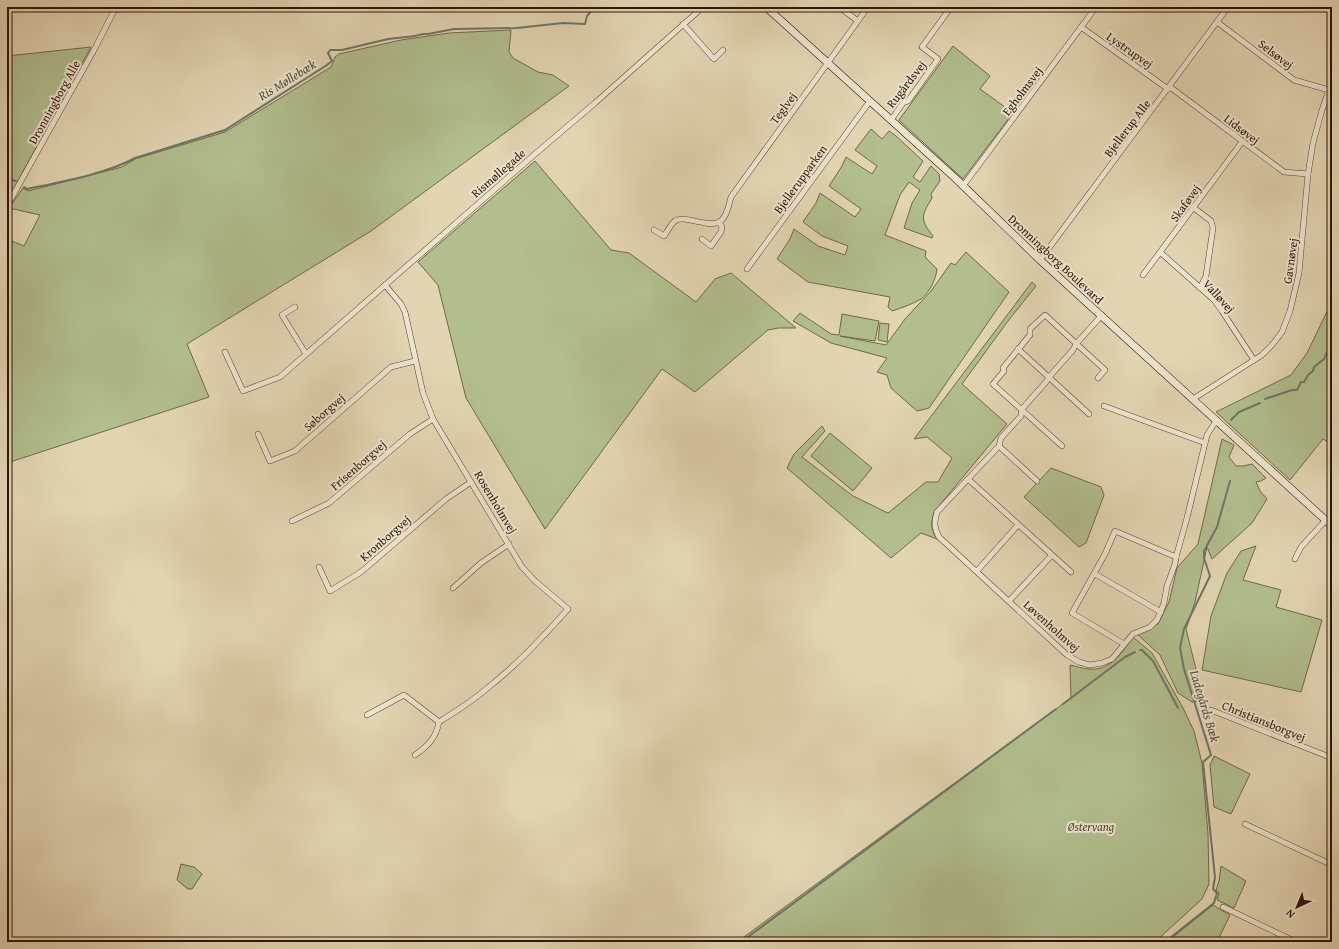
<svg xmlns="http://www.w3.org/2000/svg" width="1339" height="949" font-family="'Gentium Book Plus',serif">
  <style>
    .green { fill: #b2be8e; stroke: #70694a }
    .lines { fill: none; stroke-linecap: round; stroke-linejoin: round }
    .stream { stroke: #6d7768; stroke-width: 2 }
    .street-casing { stroke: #5c4432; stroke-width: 6 }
    .secondary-casing { stroke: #2f1407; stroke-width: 8 }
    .street { stroke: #ede4ce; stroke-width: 5 }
    .secondary { stroke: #ede4ce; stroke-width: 7 }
    .labels { text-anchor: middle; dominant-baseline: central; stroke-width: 4; stroke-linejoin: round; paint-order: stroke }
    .street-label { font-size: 12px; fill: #2f1407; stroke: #ede4ce }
    .park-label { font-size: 12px; font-style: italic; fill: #564730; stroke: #ede4ce }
    .water-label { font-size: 13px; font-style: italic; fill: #534e3f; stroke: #ede4ce }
  </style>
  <rect width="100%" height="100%" fill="#e3d5b3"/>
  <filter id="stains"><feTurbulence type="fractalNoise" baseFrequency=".005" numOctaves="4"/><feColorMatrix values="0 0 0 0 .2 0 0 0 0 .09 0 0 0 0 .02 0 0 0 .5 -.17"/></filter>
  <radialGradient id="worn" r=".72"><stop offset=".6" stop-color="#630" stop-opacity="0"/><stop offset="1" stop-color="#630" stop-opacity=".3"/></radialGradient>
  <g class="green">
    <path d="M511,30L509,52L513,58L538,72L553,75L569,86L371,231L187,344L209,397L7,463V239L24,246L40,215L9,208L23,188L28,191L122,167L135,159L225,132L331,67L335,57L339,54L401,40L449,33Z"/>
    <path d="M953,46L990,76L980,89L1013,113L963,179L899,120Z"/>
    <path d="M91,47L7,201V56Z"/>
    <path d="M871,129L882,139L889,131L896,136L923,161L913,177L920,182L931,166L939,174L940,181L931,194L932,198C922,215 919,219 933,236L932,238L904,228L912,203L920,190L909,182L900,195L885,235L926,251L925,257L937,269C936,279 930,292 921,299C913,304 901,308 892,311L888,307L890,297L808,282L777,259L790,239L794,229L818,246L845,255L848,246L822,236L803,222L816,203L820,193L855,217L861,209L829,186L842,166L846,157L872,174L877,166L855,150Z"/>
    <path d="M535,161L611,250L629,253L696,302L715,279L731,273L796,328H778L768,330L695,392L662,369L545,529L466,398L438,285L418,262Z"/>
    <path d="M966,252L1009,292L929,408L917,411L891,388L887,375L877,372L887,358L831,343L793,321L800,313L831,334L839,335L842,314L879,321L875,341L840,336L886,345L905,319L931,291L951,263L955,265Z"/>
    <path d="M1032,282L1036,286L1008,321L962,384L1007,424L934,512C931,524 930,528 937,539L921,533L891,558L787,468L794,454L822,426L825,431L802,457L853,496L888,513L926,482H938L952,458L927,437L914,439Z"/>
    <path d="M1332,301V445L1323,439L1290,480L1216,412L1291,375L1307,353Z"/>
    <path d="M880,323L889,324L887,342L878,340Z"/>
    <path d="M830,433L872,468L853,491L811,456Z"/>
    <path d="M1222,439L1234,445L1229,457L1236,466H1243L1252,464L1266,478L1261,481L1256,482L1260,491L1267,499L1252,523L1212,559L1207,547L1195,602L1186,629L1202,693L1199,701L1192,702L1178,693L1160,655L1137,634L1158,624L1169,602L1177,568L1198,544Z"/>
    <path d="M1051,468L1101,487L1104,495L1086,543L1079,547L1024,497Z"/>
    <path d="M1256,546L1243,580L1281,590L1276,607L1322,620L1301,692L1202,670L1211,616L1227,573L1241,551Z"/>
    <path d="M1133,637L1152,653L1183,708L1194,731L1202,763L1208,834L1209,884L1202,899L1155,942H737L1071,698L1070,665C1076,666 1083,669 1089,669C1111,671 1121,653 1133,637Z"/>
    <path d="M1214,756L1250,774L1231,814L1214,807L1210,765Z"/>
    <path d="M181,864L194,867L202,874L192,889H188L177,880Z"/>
    <path d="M1221,866L1246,881L1234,908L1217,900L1219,893L1216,890L1219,881Z"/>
    <path d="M1213,905L1230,915L1217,942H1210L1200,938L1198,942H1167Z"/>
  </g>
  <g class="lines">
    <g class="stream">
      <path d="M7,179L16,181"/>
      <path d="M24,187L27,189C60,182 106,174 135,158L225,130L327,65L332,61L328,53L330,50H342L388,39L415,36L423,34H428L454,29L517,28L563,23L585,24L587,16L595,7"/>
      <path d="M1265,399L1292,390H1297L1301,382H1304L1308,375L1313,371L1314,367L1324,359L1329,348L1332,346"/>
      <path d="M1231,420L1239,412L1260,403"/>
      <path d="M1140,650H1142L1153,661L1178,708"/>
      <path d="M1063,704L1125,657L1135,652"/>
      <path d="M741,942L1056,709"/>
      <path d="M1165,942L1214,903L1217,893L1213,889L1215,877L1203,762L1211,755L1184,669L1180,648L1184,629L1210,576L1204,558V551L1217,527L1230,481"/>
    </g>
    <defs>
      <g id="street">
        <path d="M839,7L858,21"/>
        <path d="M1217,22L1294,80L1329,90"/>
        <path d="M683,24L714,59L723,50"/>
        <path d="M1081,27L1168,89"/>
        <path d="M1170,87L1284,172L1308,174"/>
        <path d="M891,120L903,103L908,101L938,59L922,47L951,7"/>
        <path d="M963,186L1096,7"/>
        <path d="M7,206L94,50L116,7"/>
        <path d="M1194,208L1211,221L1213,228L1206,276L1200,288"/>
        <path d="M654,230L664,236C667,232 671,224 675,221C679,218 685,219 690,220C718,226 724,228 731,197L868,7"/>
        <path d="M702,239L711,246L721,232L722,227L719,222"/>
        <path d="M1161,253L1214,300L1222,311L1254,360"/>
        <path d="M1040,260L1228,7"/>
        <path d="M747,269L870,101"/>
        <path d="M1143,275L1242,142"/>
        <path d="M385,285L401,304L405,312L423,393L433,419L522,567L535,581L568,609C542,638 516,666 485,690C471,702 455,712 439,722C436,738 428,746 415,755"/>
        <path d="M295,307L282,315L306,354"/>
        <path d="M1102,315L1076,344L1073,350L1049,377L1046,382L1022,409L1021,416L1001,438L999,446L937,512C934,522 934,528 939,537L1067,655L1079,662L1090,665L1102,663L1112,659L1133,634L1150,627L1157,620L1164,603L1167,586L1175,564L1176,557L1187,518L1207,435L1216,421"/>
        <path d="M1018,349L1089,414"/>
        <path d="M225,352L243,391L280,377L535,154L595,103L703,7"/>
        <path d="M1193,399L1262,355L1272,345L1282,332L1290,311L1299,273L1308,174L1313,143L1322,110L1332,81"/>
        <path d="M1104,406L1205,443"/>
        <path d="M258,434L270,461L295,451L391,367L415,361"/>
        <path d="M999,446L1037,481"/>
        <path d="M1062,446L993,384L1004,371L1003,368L1030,335V329L1045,315L1105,370L1098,378"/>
        <path d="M968,479L1071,572"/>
        <path d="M292,521L329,503L410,434L433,419"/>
        <path d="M1295,559L1301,547L1325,521"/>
        <path d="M319,567L330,591L361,572L446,499L471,482"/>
        <path d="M977,571L1018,525"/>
        <path d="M1095,574L1161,612"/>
        <path d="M453,588L481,563L509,544"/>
        <path d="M1009,601L1052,555"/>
        <path d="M1124,644L1072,613L1105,554L1115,531L1176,557"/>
        <path d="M1211,710L1332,758"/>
        <path d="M367,715L404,695L439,722"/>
        <path d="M1245,824L1332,865"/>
        <path d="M1223,907L1296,942"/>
      </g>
      <path id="secondary" d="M766,7L954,177L1040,260L1332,526"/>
    </defs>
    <use href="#street" class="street-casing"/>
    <use href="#secondary" class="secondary-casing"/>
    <use href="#street" class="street"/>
    <use href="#secondary" class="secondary"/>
  </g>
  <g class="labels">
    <g class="street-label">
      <text transform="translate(1130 50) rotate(35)">Lystrupvej</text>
      <text transform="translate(1276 54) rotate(37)">Selsøvej</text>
      <text transform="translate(906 84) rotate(-52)">Rugårdsvej</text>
      <text transform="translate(1022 91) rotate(-53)">Egholmsvej</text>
      <text transform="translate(54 102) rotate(-61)">Dronningborg Alle</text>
      <text transform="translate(783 108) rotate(-54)">Teglvej</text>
      <text transform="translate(1127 128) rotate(-53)">Bjellerup Alle</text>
      <text transform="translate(1242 129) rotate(37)">Lidsøvej</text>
      <text transform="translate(498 173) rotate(-41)">Rismøllegade</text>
      <text transform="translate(800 179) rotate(-54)">Bjellerupparken</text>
      <text transform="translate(1185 203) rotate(-54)">Skaføvej</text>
      <text transform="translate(1056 259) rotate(43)">Dronningborg Boulevard</text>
      <text transform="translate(1290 261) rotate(-82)">Gavnøvej</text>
      <text transform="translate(1219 296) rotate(48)">Valløvej</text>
      <text transform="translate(324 412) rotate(-41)">Søborgvej</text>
      <text transform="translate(358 465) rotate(-41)">Frisenborgvej</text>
      <text transform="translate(496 502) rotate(59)">Rosenholmvej</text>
      <text transform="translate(385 538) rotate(-41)">Kronborgvej</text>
      <text transform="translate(1052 626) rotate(42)">Løvenholmvej</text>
      <text transform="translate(1264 721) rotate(22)">Christiansborgvej</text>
    </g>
    <g class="park-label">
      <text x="1091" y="826">Østervang</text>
    </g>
    <g class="water-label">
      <text transform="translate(287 80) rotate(-32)">Ris Møllebæk</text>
      <text transform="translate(1205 706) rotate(73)">Ladegårds Bæk</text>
    </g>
  </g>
  <rect width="1339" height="949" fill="none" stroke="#e3d5b3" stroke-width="24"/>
  <rect x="8" y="8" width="1323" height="933" fill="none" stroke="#2f1407" stroke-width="2"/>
  <rect x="12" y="12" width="1315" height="925" fill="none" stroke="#2f1407"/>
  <g transform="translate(1297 907) rotate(224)" stroke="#ede4ce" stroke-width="3" paint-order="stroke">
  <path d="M0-3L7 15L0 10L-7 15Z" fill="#2f1407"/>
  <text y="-6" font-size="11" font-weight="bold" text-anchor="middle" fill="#2f1407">N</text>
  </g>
  <rect width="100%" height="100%" filter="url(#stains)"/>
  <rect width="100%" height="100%" fill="url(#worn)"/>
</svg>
